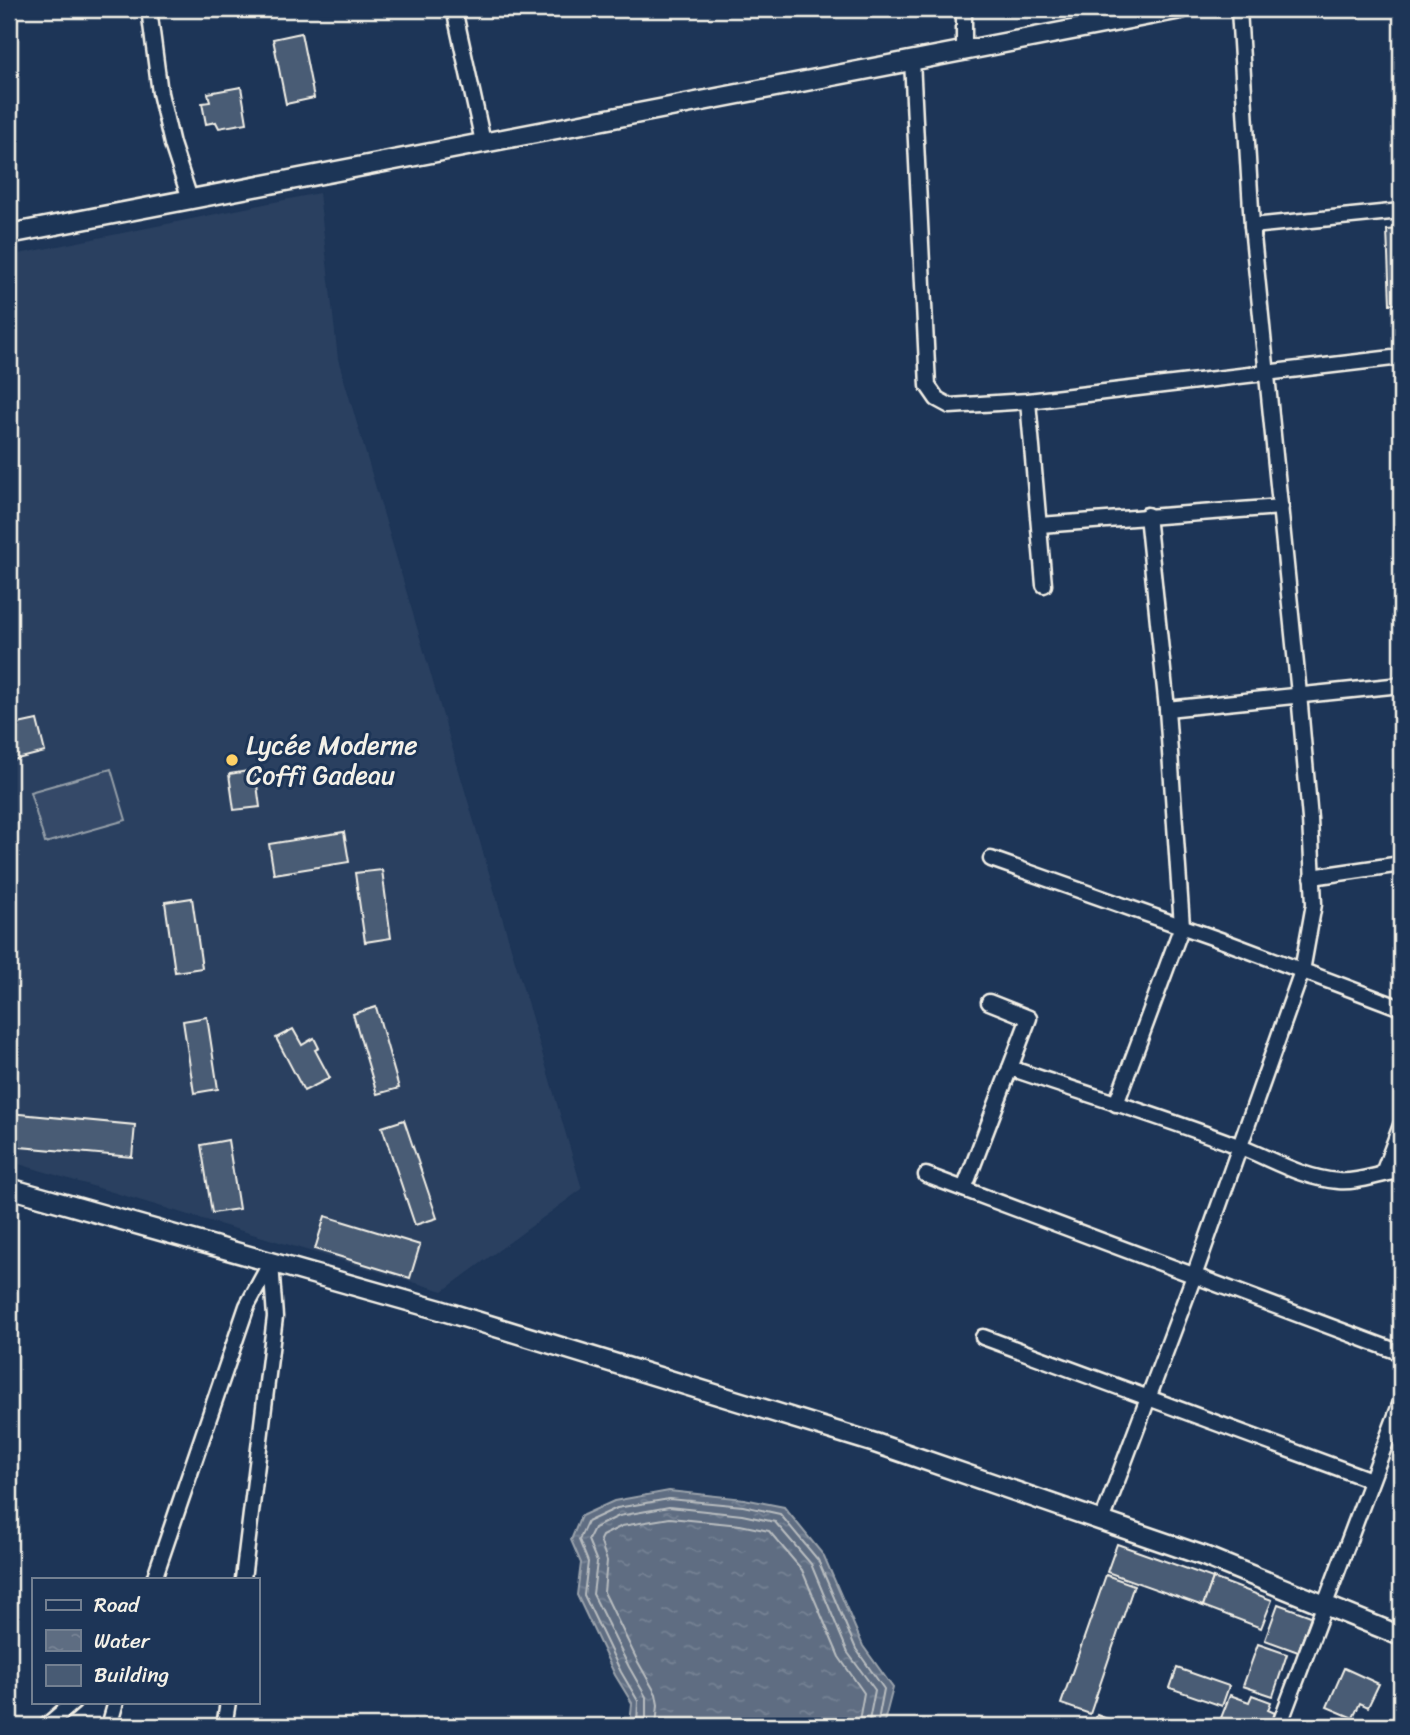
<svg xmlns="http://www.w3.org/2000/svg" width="1410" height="1735" font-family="Sriracha,sans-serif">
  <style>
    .built { fill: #2a4060 }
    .garden { fill: #354a67; stroke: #949ea8; stroke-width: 2 }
    .water { fill: url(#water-ripples); stroke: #9aa2ab; stroke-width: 2 }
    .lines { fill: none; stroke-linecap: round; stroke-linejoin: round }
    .shore { stroke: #b8bcbf; stroke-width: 2 }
    .building { fill: #485b74; stroke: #f4f1e8; stroke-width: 2 }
    .minor-casing { stroke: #f4f1e8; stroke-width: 19 }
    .tertiary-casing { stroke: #f4f1e8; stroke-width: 23 }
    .minor { stroke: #1d3557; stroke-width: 14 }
    .tertiary { stroke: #1d3557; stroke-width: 18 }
    .poi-dot { fill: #ffd166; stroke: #1d3557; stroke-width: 2.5 }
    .labels { text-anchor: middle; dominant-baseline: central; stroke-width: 6; stroke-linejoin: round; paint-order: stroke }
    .poi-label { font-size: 26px; fill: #f4f1e8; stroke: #1d3557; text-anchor: start }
  </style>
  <defs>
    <pattern id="water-ripples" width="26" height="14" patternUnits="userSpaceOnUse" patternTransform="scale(1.75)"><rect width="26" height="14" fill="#5e6d82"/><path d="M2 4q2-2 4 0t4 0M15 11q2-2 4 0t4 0" fill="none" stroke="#768294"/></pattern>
  </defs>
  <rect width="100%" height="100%" fill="#1d3557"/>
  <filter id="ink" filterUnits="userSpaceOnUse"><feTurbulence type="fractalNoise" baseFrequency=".0143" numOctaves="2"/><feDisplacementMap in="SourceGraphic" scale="14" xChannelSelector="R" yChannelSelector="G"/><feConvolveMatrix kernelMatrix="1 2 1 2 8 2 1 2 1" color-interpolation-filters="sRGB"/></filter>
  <g filter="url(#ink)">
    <path class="built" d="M319,193L338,359L582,1189L443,1291L9,1161V256Z"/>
    <path class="garden" d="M111,769L126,820L45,843L30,792Z"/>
    <path class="water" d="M669,1491L744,1499L784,1507L824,1556L863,1646L893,1688L883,1726H630L632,1703L615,1675L577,1595L581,1563L571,1540L581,1516L614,1501Z"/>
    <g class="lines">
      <g class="shore">
        <path d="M637,1726L638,1701L621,1672L584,1595L588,1562L579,1540L587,1522L617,1508L669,1499L743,1506L780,1514L818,1560L856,1649L884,1689L877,1726"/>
        <path d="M646,1726V1697L629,1667L593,1594L597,1562L588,1540L594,1528L619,1516L669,1507L742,1515L775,1522L811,1564L848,1653L875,1690L868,1726"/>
        <path d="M656,1726L658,1705L656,1694L638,1662L604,1592L607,1561L600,1540L602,1536L622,1526L670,1518L740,1525L769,1531L802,1570L839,1657L864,1693L858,1726"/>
      </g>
    </g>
    <g class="building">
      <path d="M301,33L314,98L286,104L273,39Z"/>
      <path d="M241,87L247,123L219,128L216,122L206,124L202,103L210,102L208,93Z"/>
      <path d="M1401,229V304H1390L1387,230Z"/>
      <path d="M37,720L45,752L9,761V726Z"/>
      <path d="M255,770L260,807L234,810L229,774Z"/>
      <path d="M344,832L349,862L274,874L269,844Z"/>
      <path d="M382,870L391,938L365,942L355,873Z"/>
      <path d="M192,898L202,968L175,972L165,902Z"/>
      <path d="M376,1007L399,1088L377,1094L353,1014Z"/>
      <path d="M207,1017L218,1089L194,1093L183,1021Z"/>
      <path d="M293,1029L302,1045L314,1038L319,1048L315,1050L330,1078L304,1091L276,1038Z"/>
      <path d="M9,1113L135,1125L132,1157L9,1146Z"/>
      <path d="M404,1120L437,1218L415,1225L382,1127Z"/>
      <path d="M228,1140L239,1209L212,1213L201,1145Z"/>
      <path d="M325,1216L420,1245L410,1278L315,1249Z"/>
      <path d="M1117,1544L1213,1578L1203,1606L1107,1572Z"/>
      <path d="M1106,1575L1134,1585L1090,1714L1061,1704Z"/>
      <path d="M1213,1578L1272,1600L1261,1628L1203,1606Z"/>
      <path d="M1278,1604L1311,1616L1298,1652L1265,1640Z"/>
      <path d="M1258,1644L1287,1654L1273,1696L1243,1686Z"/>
      <path d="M1177,1668L1229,1686L1222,1706L1170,1688Z"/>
      <path d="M1344,1668L1379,1684L1368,1707L1360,1703L1353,1718L1327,1707Z"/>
      <path d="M1230,1695L1249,1702L1252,1695L1271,1702L1268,1710L1275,1713L1270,1726H1243L1221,1718Z"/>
      <path d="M1097,1715L1126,1726H1093Z"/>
    </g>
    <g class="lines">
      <defs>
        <g id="minor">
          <path d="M149,9L160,93L172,144L190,199"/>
          <path d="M454,9L483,142"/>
          <path d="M964,9V50"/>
          <path d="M912,60L928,386L937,399L950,406L1028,401L1401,357"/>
          <path d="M1252,226L1401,211"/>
          <path d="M1028,401L1044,585"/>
          <path d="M1040,525L1281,507"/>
          <path d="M1167,709L1401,685"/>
          <path d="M991,859L1226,942L1401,1008"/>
          <path d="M1312,877L1401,864"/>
          <path d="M1010,1068C1086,1094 1163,1117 1238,1146C1272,1159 1301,1178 1338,1181C1359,1183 1380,1173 1401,1171"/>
          <path d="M1116,1104L1182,926L1167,709L1147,515"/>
          <path d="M1383,1173L1401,1125"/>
          <path d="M926,1175L1401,1353"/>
          <path d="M964,1189L1029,1018L989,1002"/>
          <path d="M983,1337L1371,1480"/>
          <path d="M1102,1521L1194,1276L1302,971L1314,904L1310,819L1299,694L1252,226L1239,9"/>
          <path d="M154,1579L247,1306L271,1262"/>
          <path d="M243,1579L275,1317L271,1263"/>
          <path d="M46,1726L74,1702"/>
          <path d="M109,1726L116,1702"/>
          <path d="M224,1726L228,1702"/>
          <path d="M1279,1726L1401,1402"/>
        </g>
        <g id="tertiary">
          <path d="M9,234L1181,9"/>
          <path d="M9,1188L440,1310L875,1443L1204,1556L1401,1636"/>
        </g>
      </defs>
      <use href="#minor" class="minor-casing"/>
      <use href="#tertiary" class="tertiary-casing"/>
      <use href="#minor" class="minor"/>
      <use href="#tertiary" class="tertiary"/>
    </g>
  </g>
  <circle class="poi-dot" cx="232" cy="760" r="7"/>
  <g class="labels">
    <g class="poi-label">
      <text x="246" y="745">Lycée Moderne<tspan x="246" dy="30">Coffi Gadeau</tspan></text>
    </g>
  </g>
  <rect width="1410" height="1735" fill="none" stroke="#1d3557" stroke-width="35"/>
  <rect x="18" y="18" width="1375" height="1700" fill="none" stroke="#f4f1e8" stroke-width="2.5" filter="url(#ink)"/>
  <rect x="32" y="1578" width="228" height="126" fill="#1d3557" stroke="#738091" stroke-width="2"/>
  <rect x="46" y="1600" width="35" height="10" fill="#1d3557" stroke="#738091" stroke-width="2"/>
  <text x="94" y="1612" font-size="21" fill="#f4f1e8">Road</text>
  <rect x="46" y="1630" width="35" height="21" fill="url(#water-ripples)" stroke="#738091" stroke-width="2"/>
  <text x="94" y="1648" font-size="21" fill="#f4f1e8">Water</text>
  <rect x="46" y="1665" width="35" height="21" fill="#485b74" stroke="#738091" stroke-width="2"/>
  <text x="94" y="1682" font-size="21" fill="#f4f1e8">Building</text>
</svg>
